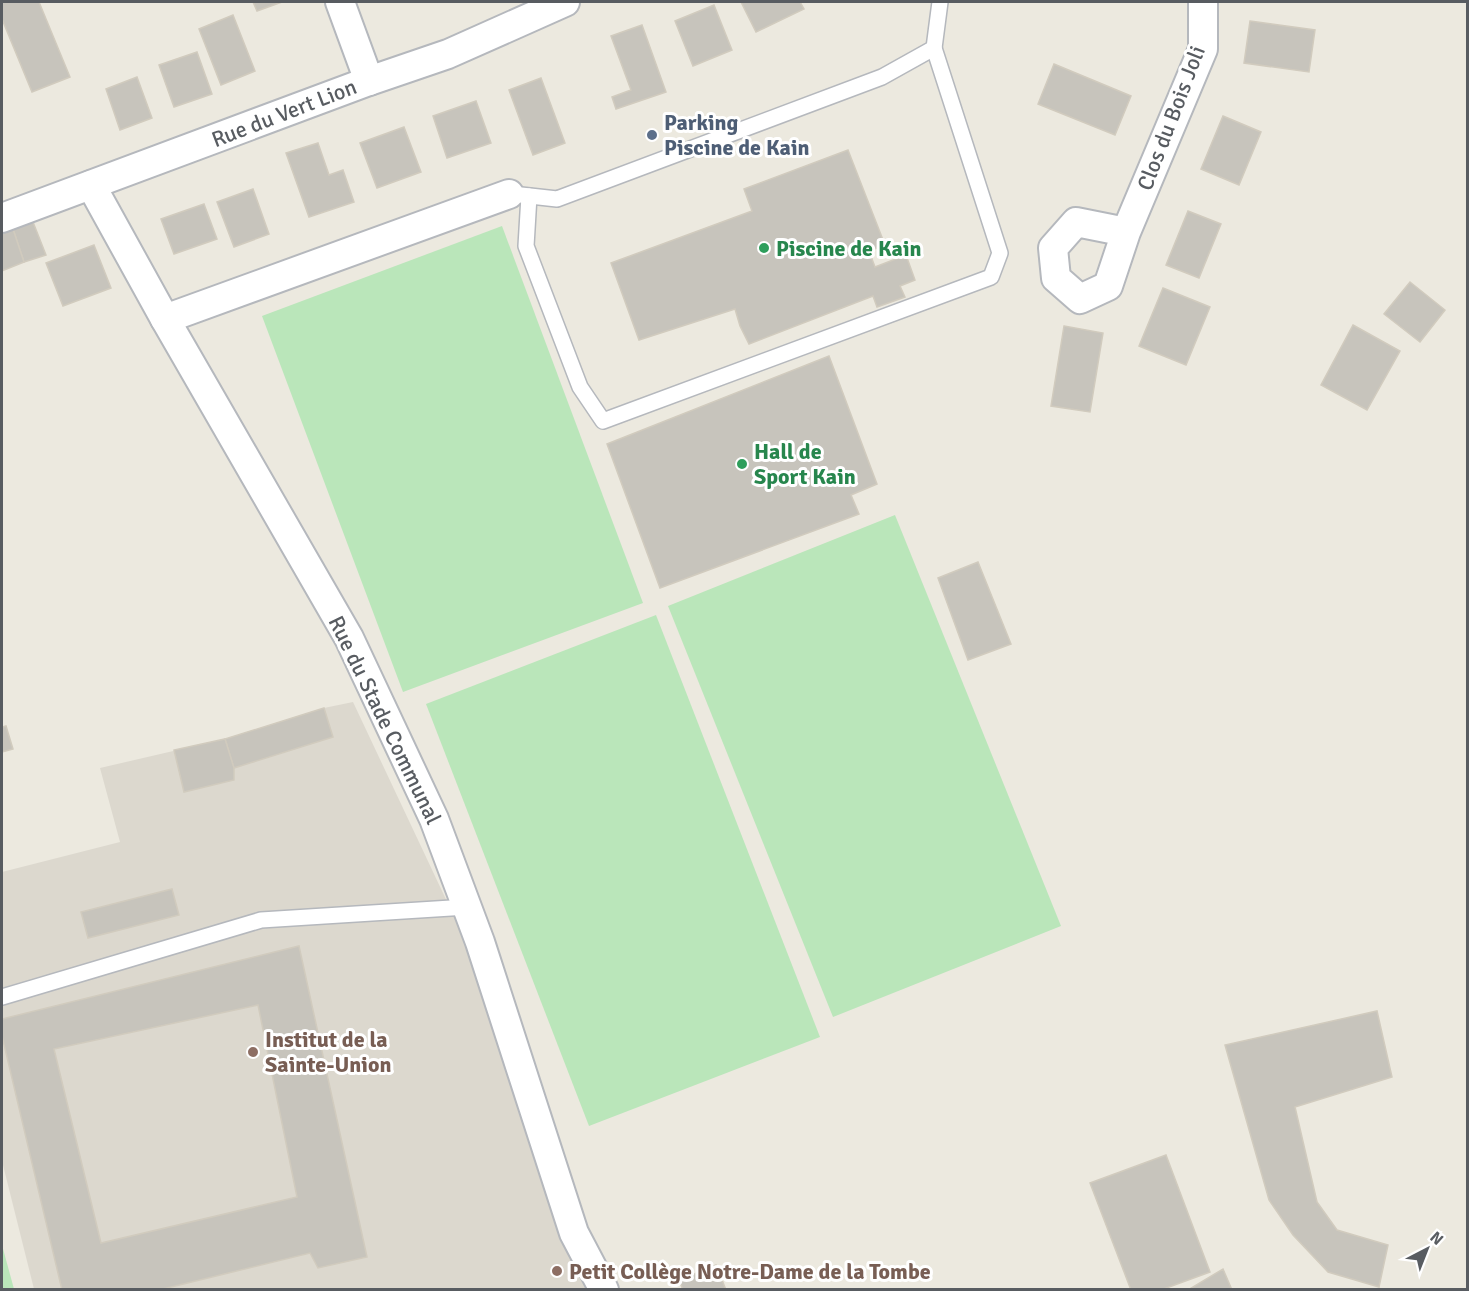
<svg xmlns="http://www.w3.org/2000/svg" width="1469" height="1291" font-family="Signika,sans-serif">
  <style>
    .education { fill: #dcd8ce }
    .green { fill: #bae6ba }
    .building { fill: #c7c4bc; stroke: #d1cbbe; stroke-width: 1.5; fill-rule: evenodd }
    .lines { fill: none; stroke-linecap: round; stroke-linejoin: round }
    .lane-casing { stroke: #b5b8bd; stroke-width: 18 }
    .street-casing { stroke: #b5b8bd; stroke-width: 32 }
    .lane { stroke: #fff; stroke-width: 15 }
    .street { stroke: #fff; stroke-width: 28 }
    .service-dot { fill: #5c6f8a; stroke: #fff; stroke-width: 2 }
    .leisure-dot { fill: #2e9e5b; stroke: #fff; stroke-width: 2 }
    .education-dot { fill: #8d6e63; stroke: #fff; stroke-width: 2 }
    .labels { text-anchor: middle; dominant-baseline: central; stroke-width: 6; stroke-linejoin: round; paint-order: stroke }
    .street-label { font-size: 22px; fill: #585c61; stroke: #fff }
    .service-label { font-size: 22px; font-weight: bold; fill: #4e5e75; stroke: #fff; text-anchor: start }
    .leisure-label { font-size: 22px; font-weight: bold; fill: #27864d; stroke: #fff; text-anchor: start }
    .education-label { font-size: 22px; font-weight: bold; fill: #785e54; stroke: #fff; text-anchor: start }
  </style>
  <rect width="100%" height="100%" fill="#ece9df"/>
  <path class="education" d="M353,702L467,944L592,1289H34L2,1161V872L120,842L100,768L225,739L324,708Z"/>
  <g class="green">
    <path d="M502,226L643,603L403,692L262,316Z"/>
    <path d="M895,515L1061,926L833,1017L668,606Z"/>
    <path d="M656,615L820,1037L589,1126L426,704Z"/>
    <path d="M2,1245L14,1289H2Z"/>
  </g>
  <g class="building">
    <path d="M2,2H39L70,77L32,92L2,19Z"/>
    <path d="M253,2H282L257,11Z"/>
    <path d="M741,2H800L804,9L756,32Z"/>
    <path d="M714,5L732,50L693,66L675,21Z"/>
    <path d="M233,15L255,71L221,85L199,29Z"/>
    <path d="M1250,21L1315,30L1309,72L1244,63Z"/>
    <path d="M642,25L666,92L616,109L612,97L631,90L611,36Z"/>
    <path d="M197,52L212,94L174,107L159,65Z"/>
    <path d="M1054,64L1131,96L1115,135L1038,104Z"/>
    <path d="M137,77L152,118L120,130L106,89Z"/>
    <path d="M541,78L565,143L533,155L509,90Z"/>
    <path d="M476,101L491,143L447,158L433,116Z"/>
    <path d="M1223,116L1261,132L1239,185L1201,169Z"/>
    <path d="M404,127L421,172L377,188L360,143Z"/>
    <path d="M318,143L329,175L343,170L354,202L309,217L286,153Z"/>
    <path d="M848,150L885,245L869,251L875,267L906,255L915,280L900,286L905,297L877,307L873,296L749,344L740,326L735,309L639,340L611,263L752,211L744,189Z"/>
    <path d="M253,189L269,234L234,247L217,202Z"/>
    <path d="M204,204L217,239L174,254L161,219Z"/>
    <path d="M1188,211L1221,224L1199,278L1166,265Z"/>
    <path d="M33,222L46,255L24,262L13,229Z"/>
    <path d="M13,229L24,262L2,271V233Z"/>
    <path d="M94,245L111,288L63,306L46,263Z"/>
    <path d="M1410,282L1445,310L1420,342L1384,314Z"/>
    <path d="M1163,288L1210,307L1186,365L1139,346Z"/>
    <path d="M1353,325L1400,351L1367,410L1321,385Z"/>
    <path d="M1064,326L1103,333L1090,412L1051,406Z"/>
    <path d="M829,356L877,484L851,495L859,514L660,588L607,444Z"/>
    <path d="M978,562L1011,644L968,660L938,578Z"/>
    <path d="M324,708L333,737L234,768L225,739Z"/>
    <path d="M6,726L13,749L2,752V727Z"/>
    <path d="M225,739L234,768V780L184,792L174,750Z"/>
    <path d="M172,889L179,915L88,938L81,912Z"/>
    <path d="M299,946L367,1257L318,1268L310,1253L159,1290H62L2,1036V1019ZM258,1005L297,1197L101,1243L54,1049Z"/>
    <path d="M1377,1011L1392,1077L1295,1107L1317,1202L1337,1230L1388,1245L1379,1287L1328,1272L1293,1235L1269,1200L1225,1045Z"/>
    <path d="M1166,1155L1210,1272L1161,1290H1131L1090,1183Z"/>
    <path d="M716,1265L726,1290H683L679,1280Z"/>
    <path d="M1223,1269L1232,1290H1188Z"/>
  </g>
  <g class="lines">
    <defs>
      <g id="lane">
        <path d="M521,195L557,199L882,77L934,48L940,2"/>
        <path d="M529,196L526,246L580,387L603,421L991,277L1000,253L934,48"/>
        <path d="M2,997L261,920L467,907"/>
      </g>
      <g id="street">
        <path d="M340,2L369,81"/>
        <path d="M91,185L165,319L349,638L434,819L480,942L574,1233L604,1290"/>
        <path d="M2,218L369,81L448,54L565,2"/>
        <path d="M1126,232L1076,222L1053,248L1056,278L1080,299L1108,286L1126,232L1203,49V2"/>
        <path d="M165,319L509,194"/>
      </g>
    </defs>
    <use href="#lane" class="lane-casing"/>
    <use href="#street" class="street-casing"/>
    <use href="#lane" class="lane"/>
    <use href="#street" class="street"/>
  </g>
  <circle class="service-dot" cx="652" cy="135" r="6"/>
  <g class="leisure-dot">
    <circle cx="764" cy="248" r="6"/>
    <circle cx="742" cy="464" r="6"/>
  </g>
  <g class="education-dot">
    <circle cx="253" cy="1052" r="6"/>
    <circle cx="557" cy="1271" r="6"/>
  </g>
  <g class="labels">
    <g class="street-label">
      <text transform="translate(284 113) rotate(-21)">Rue du Vert Lion</text>
      <text transform="translate(1171 118) rotate(-69)">Clos du Bois Joli</text>
      <text transform="translate(385 720) rotate(64)">Rue du Stade Communal</text>
    </g>
    <g class="service-label">
      <text x="664" y="122">Parking<tspan x="664" dy="25">Piscine de Kain</tspan></text>
    </g>
    <g class="leisure-label">
      <text x="776" y="248">Piscine de Kain</text>
      <text x="754" y="451">Hall de<tspan x="754" dy="25">Sport Kain</tspan></text>
    </g>
    <g class="education-label">
      <text x="265" y="1039">Institut de la<tspan x="265" dy="25">Sainte-Union</tspan></text>
      <text x="569" y="1271">Petit Collège Notre-Dame de la Tombe</text>
    </g>
  </g>
  <rect width="1469" height="1291" fill="none" stroke="#585c61" stroke-width="6"/>
  <g transform="translate(1427 1249) rotate(42)" stroke="#ffffff" stroke-width="4.5" paint-order="stroke">
  <path d="M0-4.5L10 22L0 15L-10 22Z" fill="#585c61"/>
  <text y="-9" font-size="16" font-weight="bold" text-anchor="middle" fill="#585c61">N</text>
  </g>
</svg>
